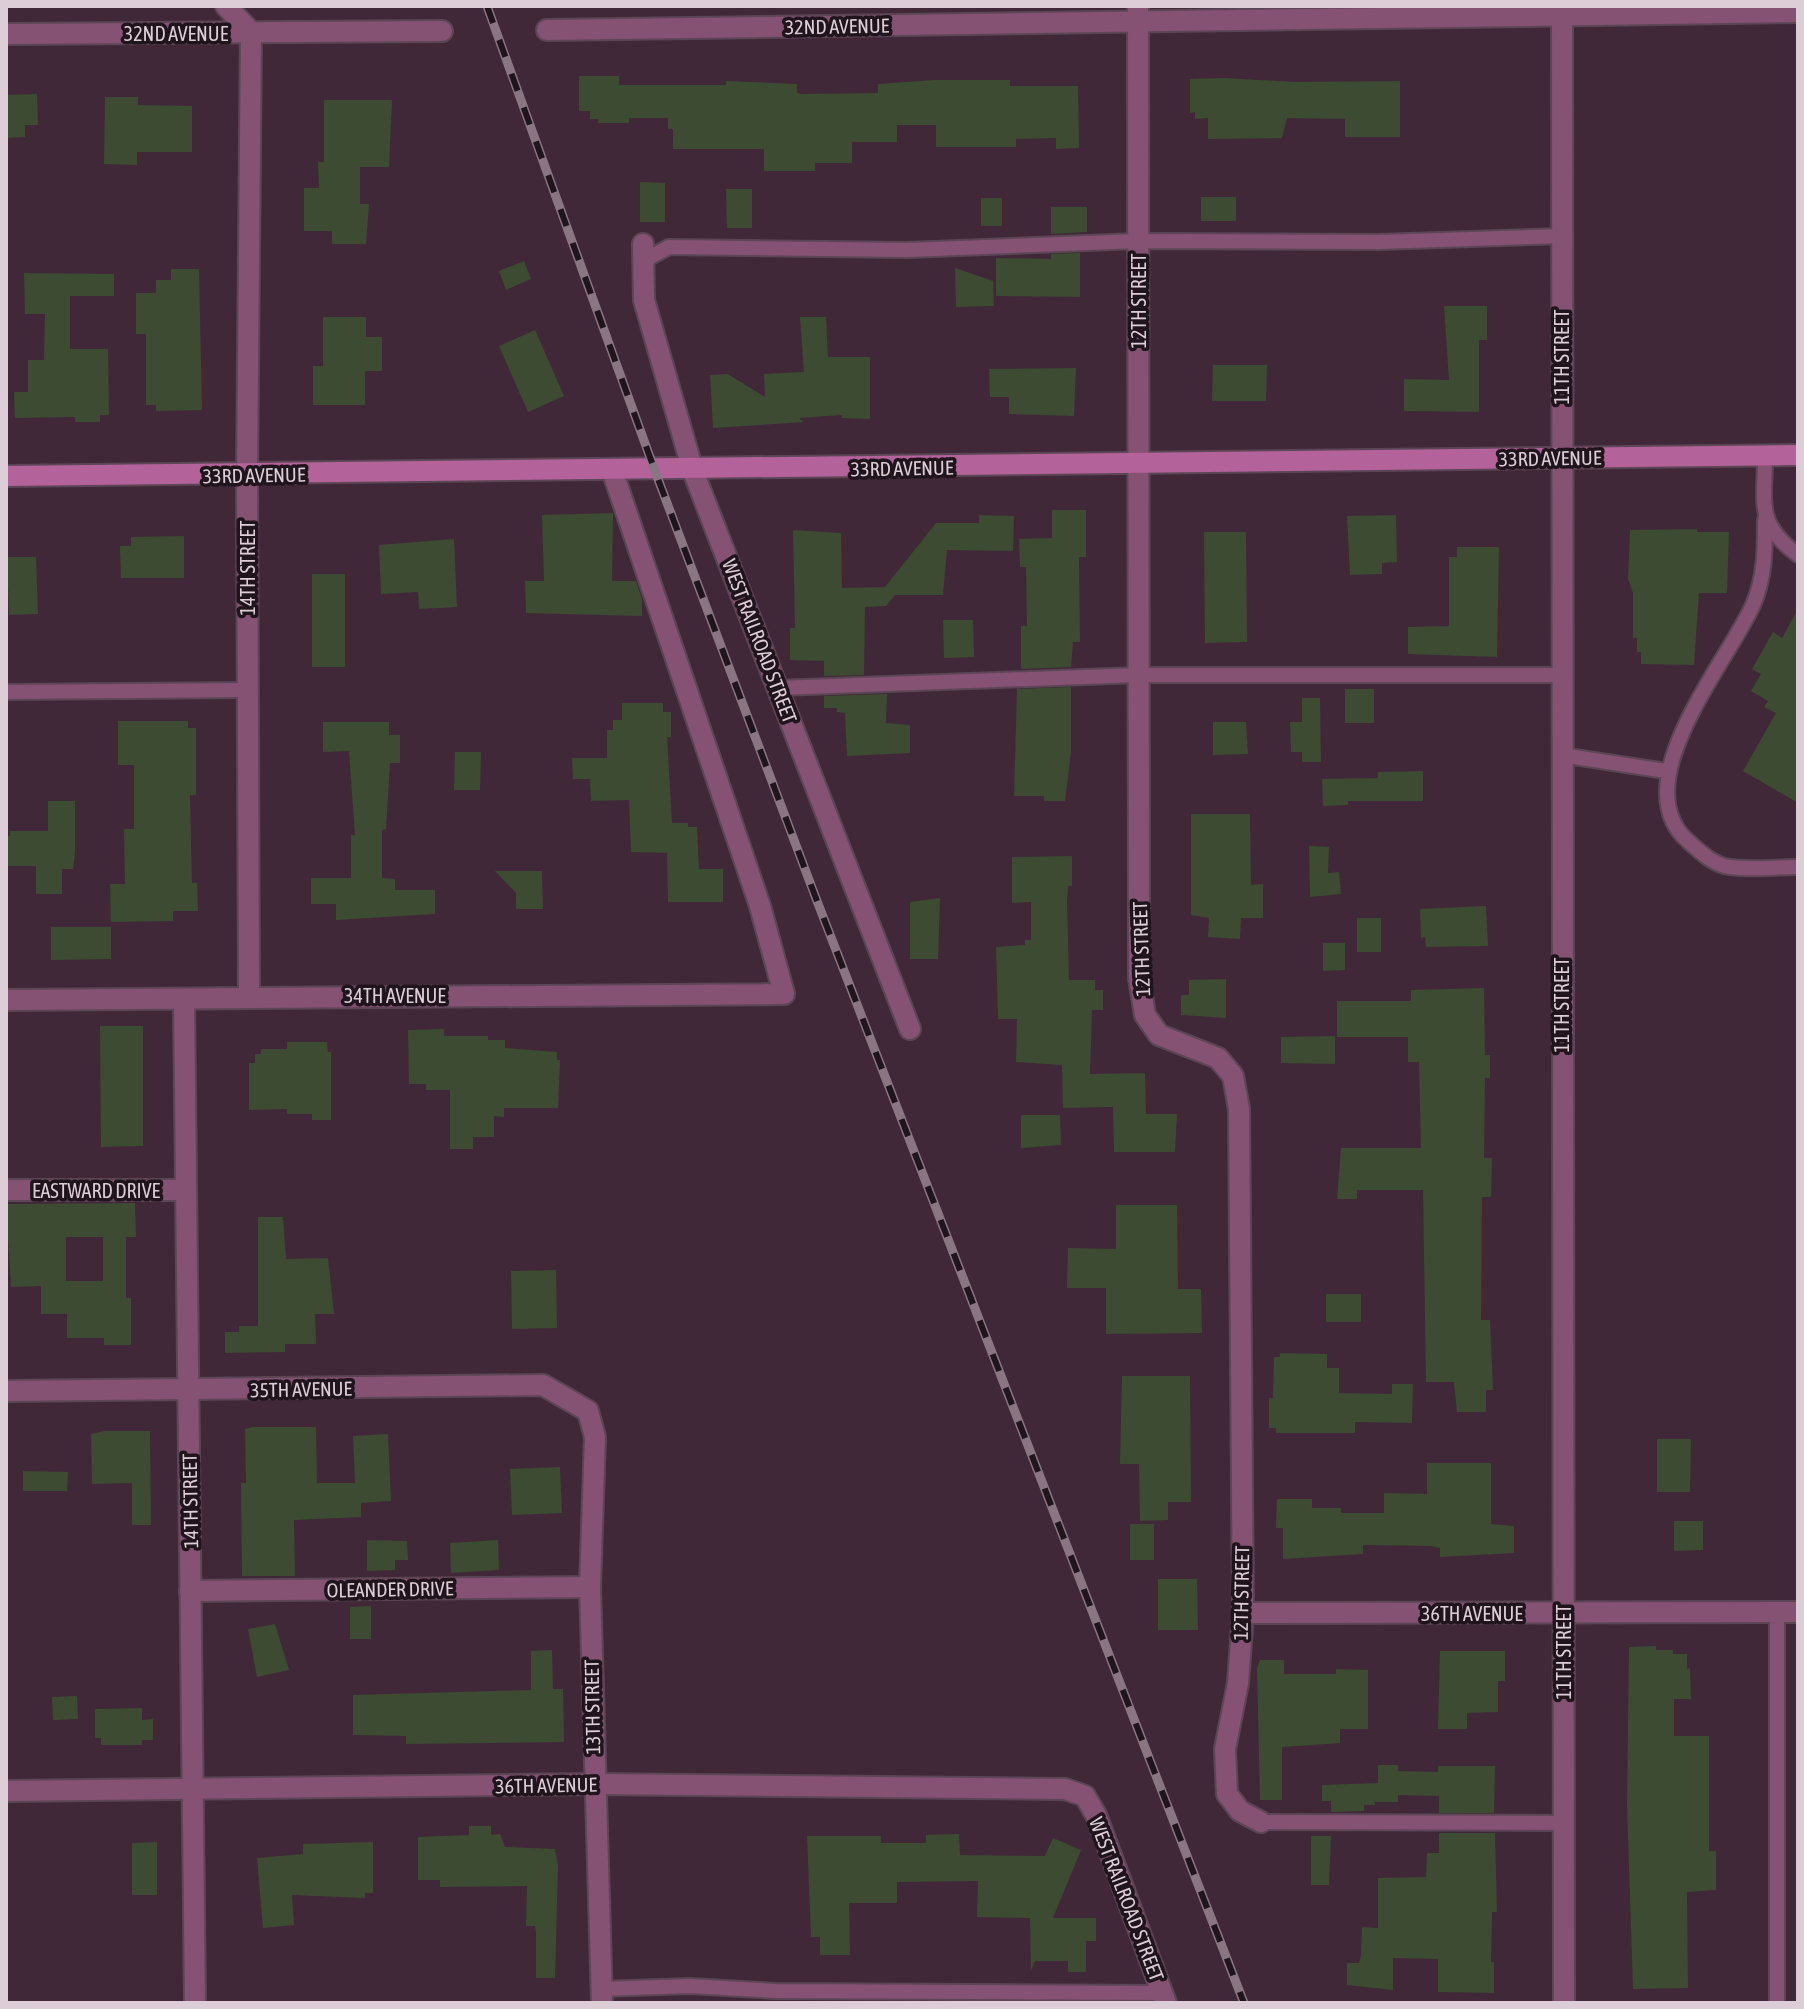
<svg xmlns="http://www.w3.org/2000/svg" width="1804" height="2009" font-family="'Asap Condensed',sans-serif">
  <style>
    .building { fill: #3d4b32; fill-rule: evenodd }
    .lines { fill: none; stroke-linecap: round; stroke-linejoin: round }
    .lane-casing { stroke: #5c4655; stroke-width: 18 }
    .street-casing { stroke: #5c4655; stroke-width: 24 }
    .secondary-casing { stroke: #5c4655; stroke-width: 24 }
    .lane { stroke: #855274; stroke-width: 14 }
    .street { stroke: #855274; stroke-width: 20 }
    .secondary { stroke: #b3629a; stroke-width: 20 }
    .rail-casing { stroke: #8a7683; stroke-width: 9 }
    .rail { stroke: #20151c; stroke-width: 6; stroke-dasharray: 18; stroke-linecap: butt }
    .labels { text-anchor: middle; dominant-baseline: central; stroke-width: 7; stroke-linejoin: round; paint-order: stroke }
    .street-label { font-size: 20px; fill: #ddcdd7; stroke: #20151c }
  </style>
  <rect width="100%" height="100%" fill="#402838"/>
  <g class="building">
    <path d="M579,76H619V85H726V81L797,84V93L802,94L878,93V84L935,80H1010V86H1078L1079,148L1056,149V138L1016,139V147H936V125H897V142H852V163H815V171H764V149H673V129H668V118H629V123H598V119H590V111H579Z"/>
    <path d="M1224,78L1296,82L1400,81V137H1345V119L1287,118L1282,138L1208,139V118L1195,119V112L1190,113V79Z"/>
    <path d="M37,94L38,125H25V137L6,138V95Z"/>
    <path d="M105,97H138V105L192,106V152H137V165L104,164Z"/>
    <path d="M324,100H392L389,167H360V204H369L366,244H332V231H304V188H319L318,162H324Z"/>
    <path d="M640,182L665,183V222H640Z"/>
    <path d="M726,189H752V228H727Z"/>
    <rect x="1201" y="197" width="35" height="24"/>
    <rect x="981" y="198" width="21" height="28"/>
    <path d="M1051,207H1087V232L1051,234Z"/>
    <path d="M1080,253V297L996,296V258L1051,259V254Z"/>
    <path d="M524,261L531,279L506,290L499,271Z"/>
    <path d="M955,268L993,281L994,306L956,307Z"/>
    <path d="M171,269H199L202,410L156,411V405H146V334H136V293H156V280H171Z"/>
    <path d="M24,273L114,274V296H70V349H108L109,415H100V422H75V417L15,418L14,392H28V360H44L45,314H25Z"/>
    <path d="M1444,306H1487V340H1479V412L1404,411V379L1449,380Z"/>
    <path d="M323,317H366V337H382V371H365V405H313V366H323Z"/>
    <path d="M800,317H826L828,357H870V419L842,418V415L799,418L804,422L713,428L710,375L728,374L765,397L764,374L804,372Z"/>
    <path d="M535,330L564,396L528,412L499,346Z"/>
    <path d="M1213,365H1267L1266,401H1212Z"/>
    <path d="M1076,368L1074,416L1009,414V397H990L989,369Z"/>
    <path d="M1052,510H1086V557H1079L1080,642H1073L1071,667L1021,669V626H1027L1026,567H1020L1019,539L1052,538Z"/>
    <path d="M613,513L612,581H636L642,599V616L526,613L525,581H544L542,515Z"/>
    <path d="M979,515L1014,516L1013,551L947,550L943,595H895L886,606L865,607L864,675L824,676V661L790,660V628H795L793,530L841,533L842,588L885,587L936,523H979Z"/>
    <path d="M1396,515L1397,562L1382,563V574L1350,575L1347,516Z"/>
    <path d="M1697,529V532H1729L1727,593H1699L1694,665L1641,664V652H1637V638H1633V593L1628,579L1630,530Z"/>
    <path d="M1204,532H1246L1247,642L1205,643Z"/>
    <path d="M184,536V578H121L120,546H131V537Z"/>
    <path d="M454,539L457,607L419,609L418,592L381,594L379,545Z"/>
    <path d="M1457,547H1499L1497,657L1408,654V627L1449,626V557H1457Z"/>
    <path d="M7,557H36L38,614L9,615Z"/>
    <rect x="312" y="574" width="33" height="93"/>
    <path d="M1798,609V803L1743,771L1776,713L1764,707L1768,701L1751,691L1761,674L1752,669L1773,632L1782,638Z"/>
    <path d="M943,620H973L974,657L944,658Z"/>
    <path d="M1071,687V752L1065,801H1044V796H1014L1017,689Z"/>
    <rect x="1345" y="689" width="29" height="34"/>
    <path d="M887,694L886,723L910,725V753L847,756L845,713L837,712V708H824V696Z"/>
    <path d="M1302,698H1320L1321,762H1302V752H1291L1290,722H1302Z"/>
    <path d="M622,703H663V712H671V737H667L672,823H688V827H697L699,869H723V902H668L667,853L631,852L629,800L591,801L590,779H573L572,758H607V730H613V720H622Z"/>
    <path d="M118,721H188V728H196V795H190L192,883H197L198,911H173V921L111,922L110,884H125L124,829H134V765H118Z"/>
    <path d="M323,722H389V735H400V763H390L386,829L382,830V878L395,879V890H435V914L336,920V904H311V878H351V835H355L349,751L323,752Z"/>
    <path d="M1213,722H1246L1248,754L1213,755Z"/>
    <path d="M455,752H481L480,790H454Z"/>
    <path d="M1423,771V801H1348V805L1323,806L1322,779L1378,778V772Z"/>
    <path d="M48,801H75V852L73,869H62V894H36V866H6V836H10V831H48Z"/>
    <path d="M1191,814H1250L1251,885L1263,884V918H1241L1240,939L1208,937L1209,918L1191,915Z"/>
    <path d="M1309,846L1329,847L1328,873L1339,872L1341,894L1310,897Z"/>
    <path d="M1072,856V886H1068L1067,901L1069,980H1095V990H1103V1010H1092L1090,1074L1145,1073L1146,1114H1177L1175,1152H1114L1113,1107L1063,1108L1062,1065L1016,1062L1017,1019H998L996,947L1025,945V940H1031V902L1012,903V857Z"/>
    <path d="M495,871H542L543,909H516V893Z"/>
    <path d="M940,898L938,959H910V902Z"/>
    <path d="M1486,906L1488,946L1426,947L1425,937L1421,938L1420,909Z"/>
    <rect x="1357" y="918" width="24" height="34"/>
    <path d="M51,927H111V959L51,960Z"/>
    <path d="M1323,943H1345V970L1323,971Z"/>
    <path d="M1226,979V1018L1181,1015V995H1189V980Z"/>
    <path d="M1484,988L1485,1055H1490V1078H1485L1484,1158H1492L1491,1197H1482L1481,1320H1490L1493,1390H1486V1412H1457L1454,1382H1426L1423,1190H1357V1199H1337L1341,1148H1421L1419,1062H1408V1037H1337V1001H1411V990Z"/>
    <path d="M100,1026H143V1146L101,1147Z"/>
    <path d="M444,1029V1036H488V1040H505V1048L557,1052V1060H560L558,1108H504V1117L494,1116V1137H473V1149H450V1090H426V1084H409L408,1030Z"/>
    <path d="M1335,1036V1064L1281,1063V1037Z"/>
    <path d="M287,1042H327L328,1052H331V1120H312V1114H287V1109L249,1110V1063H255V1054H261V1049H287Z"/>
    <path d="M1021,1115H1060L1061,1145L1021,1148Z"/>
    <path d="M135,1203L136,1237H126V1298H131V1345H104V1338H67V1314H41V1286L11,1287L6,1204ZM66,1237H103V1281H66Z"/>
    <path d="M1116,1205H1177L1178,1289H1201L1202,1333L1106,1334V1288H1067L1068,1248L1116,1249Z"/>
    <path d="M258,1217H283L286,1259L328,1258L334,1314H315L316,1344H285V1352L225,1353V1332H239V1326H258Z"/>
    <path d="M556,1270L557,1328L512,1329L511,1271Z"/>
    <rect x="1326" y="1294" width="35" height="28"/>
    <path d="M1280,1353L1327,1354V1368H1339V1393L1392,1394V1384H1413L1412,1423L1355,1422V1433H1276V1428H1269V1398H1273L1274,1357H1280Z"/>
    <path d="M1122,1376H1190L1191,1502H1168V1520L1140,1521L1139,1464H1120Z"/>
    <path d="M253,1427H316L317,1483H355L353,1436L388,1434L391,1501L361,1503V1517L294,1520L295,1576H242L241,1483H246L245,1429Z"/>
    <path d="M105,1431H150L151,1525H132V1483L92,1484L91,1434Z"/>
    <path d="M1657,1439H1691L1690,1492H1657Z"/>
    <path d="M1427,1463H1491V1524L1514,1526V1553L1440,1557V1548L1431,1546L1363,1545V1554L1283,1559V1528H1276L1277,1499H1312V1508H1341V1513H1384V1493L1427,1494Z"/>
    <path d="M560,1467L562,1513L512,1515L510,1469Z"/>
    <path d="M23,1471L68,1472L67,1491H23Z"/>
    <path d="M1674,1521H1703V1550L1674,1551Z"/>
    <rect x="1130" y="1524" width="24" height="36"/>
    <path d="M367,1540L407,1541L408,1560H395V1570L367,1571Z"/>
    <path d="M498,1540L499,1570L451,1573L450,1543Z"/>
    <path d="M1158,1579H1197L1198,1630H1158Z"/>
    <path d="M371,1606V1639H350V1607Z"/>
    <path d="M275,1624L289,1670L257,1677L248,1629Z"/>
    <path d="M1656,1646V1650H1673V1654H1687V1669L1690,1668L1691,1699H1674V1736H1709V1851H1716V1890L1687,1892L1688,1988L1633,1989L1627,1805L1629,1647Z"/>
    <path d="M552,1650L553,1689H563L564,1742L406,1744V1736L353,1735V1695L531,1690V1651Z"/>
    <path d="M1440,1651H1505V1681H1498V1712L1467,1713V1729H1438Z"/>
    <path d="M1260,1660H1284V1674H1336V1669L1368,1670V1729H1340V1743L1282,1747V1800H1260L1257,1668Z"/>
    <path d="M77,1696L78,1719L53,1720L52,1697Z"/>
    <path d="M142,1708V1720L153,1719V1740H142V1745H101V1738H95V1709Z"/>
    <path d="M1378,1765H1398V1771L1438,1772V1766H1495L1494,1813H1439V1796L1398,1795V1802H1375V1805H1364V1811L1331,1812V1801H1322V1785L1378,1783Z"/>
    <path d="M469,1826H491V1835L500,1834L505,1847L555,1849L558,1866L555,1978H536V1932L535,1926H526L527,1886L440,1887V1880H418V1837L469,1835Z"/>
    <path d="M1439,1833H1495L1497,1912H1492L1491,1962H1494V1993L1438,1992V1959L1393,1958V1990L1347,1985V1963H1359L1361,1955L1362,1927L1378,1928V1878L1426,1877L1427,1853H1439Z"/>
    <path d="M959,1834L960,1855L1045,1856L1053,1838L1081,1850L1053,1918H1096V1941H1086V1972H1068V1961H1035L1031,1970L1030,1918L977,1917L978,1881L897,1882V1903H849L850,1955H820V1937H811L807,1836H881V1843H926V1835Z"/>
    <path d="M1311,1836H1331L1329,1885H1311Z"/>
    <path d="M157,1842V1895H132V1843Z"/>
    <path d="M373,1842V1893H365V1898L292,1895L294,1925L263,1928L257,1858L303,1854V1844Z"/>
  </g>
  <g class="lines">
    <defs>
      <g id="lane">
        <path d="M643,261L669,247L907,250L1138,241L1378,242L1561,236"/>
        <path d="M1765,455C1765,504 1755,523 1798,555"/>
        <path d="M1765,520C1765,550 1765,577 1753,605C1727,663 1622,785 1689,842C1701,853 1714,865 1730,867C1752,870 1776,867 1798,867"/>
        <path d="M778,688L1139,675H1561"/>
        <path d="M6,692L247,690"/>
        <path d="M1561,755L1666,771"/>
        <path d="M1777,1612V2003"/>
        <path d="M1261,1822L1564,1823"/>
        <path d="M601,1989L690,1986L775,1991L1162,1993"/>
      </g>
      <g id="street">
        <path d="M226,6L251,32L247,475L249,996"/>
        <path d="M1138,6L1139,978L1145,1015L1159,1035L1218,1058L1233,1076L1239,1109L1243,1613L1238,1683L1225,1749L1227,1794L1240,1811L1261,1822"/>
        <path d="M1562,6L1564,2003"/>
        <path d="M547,30L1798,12"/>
        <path d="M6,34L442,31"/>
        <path d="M643,244L644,300L693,471L910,1029"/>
        <path d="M184,999L195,2003"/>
        <path d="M6,1000L784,994L760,906L612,470"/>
        <path d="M6,1190H186"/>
        <path d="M6,1391L543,1385L588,1411L595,1437L590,1587L602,2003"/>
        <path d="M190,1591L590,1587"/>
        <path d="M1243,1613L1798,1612"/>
        <path d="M6,1791L594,1784L1065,1789L1085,1796L1096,1815L1166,2003"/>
      </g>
      <path id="secondary" d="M6,476L1798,455"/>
    </defs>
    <use href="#lane" class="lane-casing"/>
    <use href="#street" class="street-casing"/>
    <use href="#secondary" class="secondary-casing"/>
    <use href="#lane" class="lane"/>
    <use href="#street" class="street"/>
    <use href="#secondary" class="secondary"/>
    <defs>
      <path id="rail" d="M487,6L655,471L817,901L1244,2003"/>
    </defs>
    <use href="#rail" class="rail-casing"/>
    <use href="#rail" class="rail"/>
  </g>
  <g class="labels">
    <g class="street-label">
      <text transform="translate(837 26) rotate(-1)">32ND AVENUE</text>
      <text x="176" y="33">32ND AVENUE</text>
      <text transform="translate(1138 301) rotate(-90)">12TH STREET</text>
      <text transform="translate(1561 357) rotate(-90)">11TH STREET</text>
      <text transform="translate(1550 458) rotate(-1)">33RD AVENUE</text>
      <text transform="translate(902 468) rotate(-1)">33RD AVENUE</text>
      <text transform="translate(254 475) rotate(-1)">33RD AVENUE</text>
      <text transform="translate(247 568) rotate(-90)">14TH STREET</text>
      <text transform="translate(760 641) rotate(69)">WEST RAILROAD STREET</text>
      <text transform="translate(1141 949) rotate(-92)">12TH STREET</text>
      <text x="395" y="995">34TH AVENUE</text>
      <text transform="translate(1561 1005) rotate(-90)">11TH STREET</text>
      <text x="96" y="1190">EASTWARD DRIVE</text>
      <text transform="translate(301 1389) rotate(-1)">35TH AVENUE</text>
      <text transform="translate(190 1501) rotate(-91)">14TH STREET</text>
      <text transform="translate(390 1589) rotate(-1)">OLEANDER DRIVE</text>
      <text transform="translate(1241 1593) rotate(-89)">12TH STREET</text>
      <text x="1472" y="1613">36TH AVENUE</text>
      <text transform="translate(1563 1652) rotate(-90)">11TH STREET</text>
      <text transform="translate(592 1707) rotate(-91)">13TH STREET</text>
      <text transform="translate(546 1785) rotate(-1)">36TH AVENUE</text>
      <text transform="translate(1127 1899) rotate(69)">WEST RAILROAD STREET</text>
    </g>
  </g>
  <rect width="1804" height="2009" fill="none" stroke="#ddcdd7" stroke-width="16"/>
</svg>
